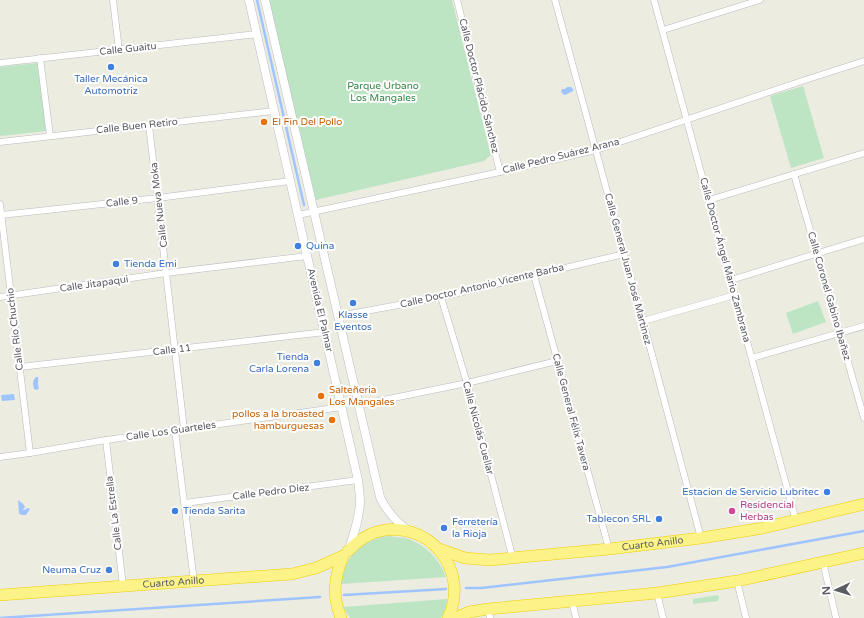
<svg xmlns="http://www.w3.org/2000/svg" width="864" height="618" font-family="'Varela Round',sans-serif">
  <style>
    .green { fill: #bde5c4 }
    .water { fill: #9fc4ff }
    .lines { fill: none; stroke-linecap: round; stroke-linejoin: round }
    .stream { stroke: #9fc4ff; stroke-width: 2.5 }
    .street-casing { stroke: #b9bac0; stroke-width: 7 }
    .secondary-casing { stroke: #babcc3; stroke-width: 9 }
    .highway-casing { stroke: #edcc01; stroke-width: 12 }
    .street { stroke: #fff; stroke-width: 6 }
    .secondary { stroke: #fff; stroke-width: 8 }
    .highway { stroke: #fcf388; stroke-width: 11 }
    .shop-dot { fill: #3f7fe0; stroke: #fff; stroke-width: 1.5 }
    .food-dot { fill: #e8710a; stroke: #fff; stroke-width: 1.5 }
    .hotel-dot { fill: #d1479c; stroke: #fff; stroke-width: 1.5 }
    .labels { text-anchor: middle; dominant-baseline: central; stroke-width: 4; stroke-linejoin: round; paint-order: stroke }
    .street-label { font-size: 10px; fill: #5a5c62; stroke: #fff }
    .shop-label { font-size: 10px; fill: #366cbe; stroke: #fff; text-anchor: start }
    .park-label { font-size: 10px; fill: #358647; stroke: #fff }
    .food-label { font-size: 10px; fill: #c56008; stroke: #fff; text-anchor: start }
    .hotel-label { font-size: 10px; fill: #b23c85; stroke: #fff; text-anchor: start }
  </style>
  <rect width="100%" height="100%" fill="#edece1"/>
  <g class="green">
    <path d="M268,0H452L491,155L484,161L316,200Z"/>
    <path d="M38,63L46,131L1,136L0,135V67Z"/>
    <path d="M803,86L824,158L791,168L770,96Z"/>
    <path d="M818,301L826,322L793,334L786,313Z"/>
    <path d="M387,536C394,537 402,537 409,539C426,546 440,559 446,577L341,584C342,580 342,575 344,571C350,551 367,539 387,536Z"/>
    <path d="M718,595L719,597L718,601L693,604V599Z"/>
    <path d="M447,599L446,609L441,618H350L343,607Z"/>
  </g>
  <g class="water">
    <path d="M567,87H571L573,89V91L567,94L564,95L561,92L562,89H565Z"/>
    <path d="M36,377H38C39,380 37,384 39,388L37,390L34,389C33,384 32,381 36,377Z"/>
    <path d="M14,394L15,400L2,401L1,395Z"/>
    <path d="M18,500L23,504L25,507L23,510H24L28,508L30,509L26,515H21L19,513Z"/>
  </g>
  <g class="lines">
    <g class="stream">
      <path d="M257,0L304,205"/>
      <path d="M466,588H481L667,567L864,531"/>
      <path d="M344,595L446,589"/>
      <path d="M0,618L320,597"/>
    </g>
    <defs>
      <g id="street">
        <path d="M113,0L119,50"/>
        <path d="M457,0L500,172"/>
        <path d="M555,0L624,254L643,321L701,538"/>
        <path d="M654,0L796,521"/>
        <path d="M663,30L760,0"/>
        <path d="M40,58L50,136"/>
        <path d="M0,63L257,34"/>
        <path d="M149,125L184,429"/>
        <path d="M0,142L274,111"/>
        <path d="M794,174L864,418"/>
        <path d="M709,200L864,153"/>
        <path d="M0,204L30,453"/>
        <path d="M1,215L158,198L290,181"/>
        <path d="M298,215L500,172L596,150L805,80L864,61"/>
        <path d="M534,275L609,549"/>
        <path d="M731,280L864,239"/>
        <path d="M0,297L166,273L307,256"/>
        <path d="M441,297L467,383L513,559"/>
        <path d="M339,316L441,297L624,254"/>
        <path d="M643,321L735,295"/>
        <path d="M752,358L864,326"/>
        <path d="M20,367L325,332"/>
        <path d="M359,405L467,383L557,361"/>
        <path d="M175,430L194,581"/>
        <path d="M106,440L123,586"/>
        <path d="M0,457L30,453L106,440L342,407"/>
        <path d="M185,503L358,480"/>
        <path d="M823,562L836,618"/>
        <path d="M737,581L746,618"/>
        <path d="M657,593L663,618"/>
        <path d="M572,601L576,618"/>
        <path d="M488,609L490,618"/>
      </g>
      <g id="secondary">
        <path d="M249,0L358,480C359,488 360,495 360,503C359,519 354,534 349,549"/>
        <path d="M265,0L380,497C386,511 396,521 408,531"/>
      </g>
      <g id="highway">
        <path id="s1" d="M439,549L465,558L490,560L609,549L701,538L763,528L864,504"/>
        <path d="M348,551C356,543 365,535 376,532C428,517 471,570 448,618"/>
        <path id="s2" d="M0,595L292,574L316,568L343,556"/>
        <path d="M341,618C332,595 334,579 343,556"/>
        <path d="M455,618L469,612L488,609L657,593L737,581L864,553"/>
      </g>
    </defs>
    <use href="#street" class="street-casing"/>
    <use href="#secondary" class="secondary-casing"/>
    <use href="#highway" class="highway-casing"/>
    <use href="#street" class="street"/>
    <use href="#secondary" class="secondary"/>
    <use href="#highway" class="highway"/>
  </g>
  <g class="shop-dot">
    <circle cx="111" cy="67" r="4"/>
    <circle cx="298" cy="246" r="4"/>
    <circle cx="116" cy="264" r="4"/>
    <circle cx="353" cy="303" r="4"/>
    <circle cx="317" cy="363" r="4"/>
    <circle cx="827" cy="492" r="4"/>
    <circle cx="175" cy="511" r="4"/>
    <circle cx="659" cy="519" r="4"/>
    <circle cx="444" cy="528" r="4"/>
    <circle cx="109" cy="570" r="4"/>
  </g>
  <g class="food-dot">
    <circle cx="264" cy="122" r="4"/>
    <circle cx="321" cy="396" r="4"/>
    <circle cx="332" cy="420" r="4"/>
  </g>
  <circle class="hotel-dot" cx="732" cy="511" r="4"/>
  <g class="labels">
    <g class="street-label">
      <text transform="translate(128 49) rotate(-6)">Calle Guaitu</text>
      <text transform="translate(479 86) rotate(76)">Calle Doctor Plácido Sánchez</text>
      <text transform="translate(137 126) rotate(-6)">Calle Buen Retiro</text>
      <text transform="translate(561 156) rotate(-14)">Calle Pedro Suárez Arana</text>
      <text transform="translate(122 202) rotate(-6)">Calle 9</text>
      <text transform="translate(159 205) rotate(-97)">Calle Nueva Moka</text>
      <text transform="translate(725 260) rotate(75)">Calle Doctor Ángel Mario Zambrana</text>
      <text transform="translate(628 269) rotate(75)">Calle General Juan José Martinez</text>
      <text transform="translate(94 284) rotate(-8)">Calle Jitapaqui</text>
      <text transform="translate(482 286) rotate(-13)">Calle Doctor Antonio Vicente Barba</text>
      <text transform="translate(829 296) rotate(74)">Calle Coronel Gabino Ibañez</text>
      <text transform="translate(320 310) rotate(77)">Avenida El Palmar</text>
      <text transform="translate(15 329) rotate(-97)">Calle Río Chuchio</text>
      <text transform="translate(172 350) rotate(-7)">Calle 11</text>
      <text transform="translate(571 412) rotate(75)">Calle General Félix Tavera</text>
      <text transform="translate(478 428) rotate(75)">Calle Nicolás Cuellar</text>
      <text transform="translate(171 431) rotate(-8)">Calle Los Guarteles</text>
      <text transform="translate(271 492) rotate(-7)">Calle Pedro Díez</text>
      <text transform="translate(114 513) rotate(-97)">Calle La Estrella</text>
      <text stroke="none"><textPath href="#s1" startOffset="216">Cuarto Anillo</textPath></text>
      <text stroke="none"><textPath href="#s2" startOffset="174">Cuarto Anillo</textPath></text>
    </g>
    <g class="shop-label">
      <text x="111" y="79" text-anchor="middle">Taller Mecánica<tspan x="111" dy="12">Automotriz</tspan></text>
      <text x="306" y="246">Quina</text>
      <text x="124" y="264">Tienda Emi</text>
      <text x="353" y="315" text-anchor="middle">Klasse<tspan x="353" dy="12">Eventos</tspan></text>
      <text x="309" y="357" text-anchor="end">Tienda<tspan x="309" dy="12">Carla Lorena</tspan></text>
      <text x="819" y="492" text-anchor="end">Estacion de Servicio Lubritec</text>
      <text x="183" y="511">Tienda Sarita</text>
      <text x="651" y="519" text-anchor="end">Tablecon SRL</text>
      <text x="452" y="522">Ferretería<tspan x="452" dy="12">la Rioja</tspan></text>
      <text x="101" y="570" text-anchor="end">Neuma Cruz</text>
    </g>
    <g class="park-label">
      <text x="383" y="86">Parque Urbano<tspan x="383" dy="12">Los Mangales</tspan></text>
    </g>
    <g class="food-label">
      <text x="272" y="122">El Fin Del Pollo</text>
      <text x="329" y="390">Salteñeria<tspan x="329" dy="12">Los Mangales</tspan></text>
      <text x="324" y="414" text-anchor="end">pollos a la broasted<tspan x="324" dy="12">hamburguesas</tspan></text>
    </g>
    <g class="hotel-label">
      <text x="740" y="505">Residencial<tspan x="740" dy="12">Herbas</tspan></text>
    </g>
  </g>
  <g transform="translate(836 590) rotate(266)" stroke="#ffffff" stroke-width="3" paint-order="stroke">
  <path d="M0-3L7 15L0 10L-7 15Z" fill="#5a5c62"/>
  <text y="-6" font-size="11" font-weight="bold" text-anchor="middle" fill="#5a5c62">N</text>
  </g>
</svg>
